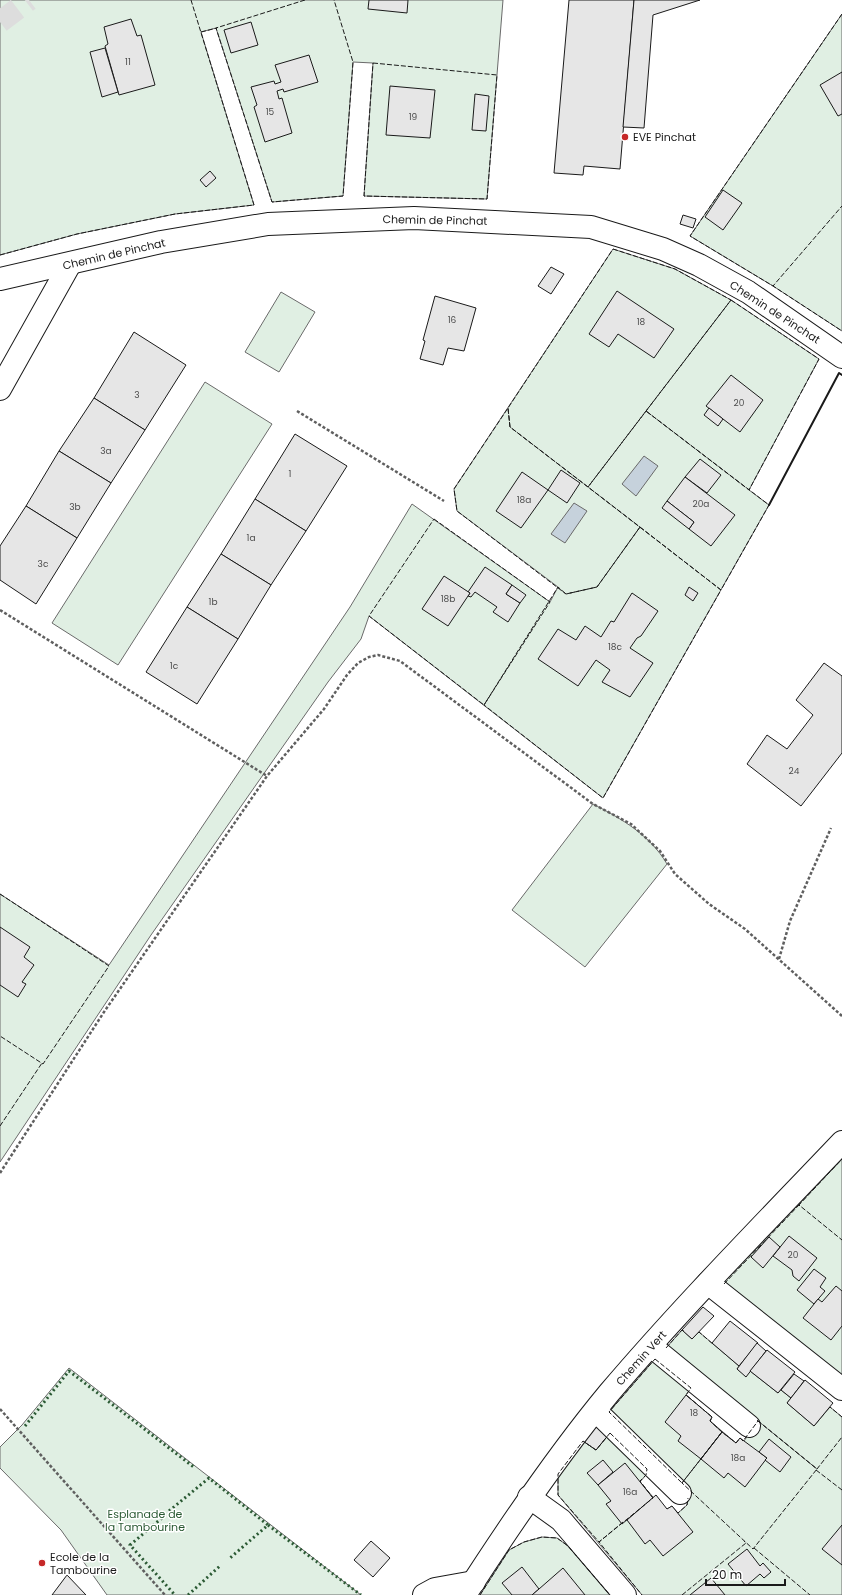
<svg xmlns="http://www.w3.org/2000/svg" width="842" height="1595" font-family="Poppins,sans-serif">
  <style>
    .green { fill: #e0efe3; stroke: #6a6a6a }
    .water { fill: #c6d2dc; stroke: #6a6a6a }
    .building { fill: #e6e6e6; stroke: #1a1a1a }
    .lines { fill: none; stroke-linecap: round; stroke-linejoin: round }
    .major-tunnel { stroke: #ddd; stroke-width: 22; stroke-dasharray: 22 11; stroke-linecap: butt }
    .minor-casing { stroke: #1a1a1a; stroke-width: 24 }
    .path { stroke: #5f5f5f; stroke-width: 2.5; stroke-dasharray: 3 2; stroke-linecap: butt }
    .minor { stroke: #fff; stroke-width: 22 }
    .hedge { stroke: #2b5a34; stroke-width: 3; stroke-dasharray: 2 3; stroke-linecap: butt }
    .fence { stroke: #1a1a1a; stroke-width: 1; stroke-dasharray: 5 2; stroke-linecap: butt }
    .wall { stroke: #1a1a1a; stroke-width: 2 }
    .poi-dot { fill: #c62828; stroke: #fff; stroke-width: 1.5 }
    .labels { text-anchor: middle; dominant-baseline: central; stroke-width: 3; stroke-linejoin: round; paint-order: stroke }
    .number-label { font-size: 9px; fill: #4d4d4d }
    .poi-label { font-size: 11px; fill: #1a1a1a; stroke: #fff; text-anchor: start }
    .street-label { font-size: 11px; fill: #1a1a1a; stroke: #fff }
    .park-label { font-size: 11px; fill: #2b5a34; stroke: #fff }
  </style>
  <rect width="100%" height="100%" fill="#fff"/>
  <g class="green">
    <path d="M0,0H503L487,199L364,196L373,63L353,62L343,196L272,202L216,28L201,32L254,205L175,214L77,234L0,255Z"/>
    <path d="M842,14V331L773,286L690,236Z"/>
    <path d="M613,249L675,269L731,300L819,359L749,490L769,505L603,798L369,616L361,639L328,682L151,935L0,1162V894L109,965L350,607L412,504L550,602L558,587L457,511L454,489Z"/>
    <path d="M281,292L315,312L279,372L245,352Z"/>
    <path d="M205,382L272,424L118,665L52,623Z"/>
    <path d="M593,804C622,819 650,835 667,864L585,967L512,910Z"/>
    <path d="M842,1159V1378L723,1283Z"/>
    <path d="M682,1330L692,1339L699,1332L739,1366L737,1369L746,1376L750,1371L778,1393L781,1390L791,1398L787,1403L814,1426L830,1407L842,1417V1595H642L558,1495V1474L583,1441L596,1450L610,1433L646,1475L640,1482L653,1497L667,1509L672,1506L678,1513L687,1505L689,1491L609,1412L655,1359L691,1388L686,1395L712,1417L710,1421L736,1443L744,1441L758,1421L666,1348Z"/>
    <path d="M69,1368L361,1595H107L61,1530L0,1468V1447L22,1425Z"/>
    <path d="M542,1537L557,1538L568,1546L610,1595H480L509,1550L524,1542Z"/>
  </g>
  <g class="water">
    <path d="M644,456L658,466L636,496L622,484Z"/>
    <path d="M574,503L587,511L565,543L551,534Z"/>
  </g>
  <g class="building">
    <path d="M369,0H408L407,13L368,9Z"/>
    <path d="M569,0H634L620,169L584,166L583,175L554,173Z"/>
    <path d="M634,0H700L653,15L644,128L623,127Z"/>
    <path d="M131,19L137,36L141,35L155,85L119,95L105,46L108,44L104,27Z"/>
    <path d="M251,22L258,45L231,53L224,30Z"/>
    <path d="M105,48L118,92L102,97L90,52Z"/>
    <path d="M309,55L318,82L284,92L283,89L277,91L279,99L282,98L292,133L265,142L254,107L257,105L251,87L274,81L275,84L281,82L275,65Z"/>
    <path d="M842,72V114L838,116L820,85Z"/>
    <path d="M390,86L435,90L430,138L386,135Z"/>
    <path d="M475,94L489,96L486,131L472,130Z"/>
    <path d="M210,171L216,178L206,187L200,180Z"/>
    <path d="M723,190L742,203L723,230L705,217Z"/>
    <path d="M683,215L696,219L693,228L680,224Z"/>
    <path d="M551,267L564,274L551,294L538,286Z"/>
    <path d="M617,291L674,329L654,358L618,334L609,347L589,334Z"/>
    <path d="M435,296L476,308L464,351L448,348L443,365L420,359L425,341L423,340Z"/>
    <path d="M134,332L186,365L145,430L94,398Z"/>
    <path d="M731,375L763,400L740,432L706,406Z"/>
    <path d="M94,398L145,430L111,483L59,451Z"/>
    <path d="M709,408L723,419L718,426L704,415Z"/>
    <path d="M295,434L347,466L306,531L255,499Z"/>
    <path d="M59,451L111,483L77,538L26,506Z"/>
    <path d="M700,459L721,475L707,493L685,477Z"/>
    <path d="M561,470L580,483L567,503L548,490Z"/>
    <path d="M522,472L548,490L521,528L496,511Z"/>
    <path d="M685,477L735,515L711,546L689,529L694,522L667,501Z"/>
    <path d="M255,499L306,531L271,585L221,554Z"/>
    <path d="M667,501L694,522L689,529L662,508Z"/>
    <path d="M26,506L77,538L36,604L0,580V546Z"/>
    <path d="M221,554L271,585L238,639L187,607Z"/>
    <path d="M485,567L512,585L506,594L520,603L508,622L493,612L497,607L475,592L471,597L468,596L470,593L468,592Z"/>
    <path d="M444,576L470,593L448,626L422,609Z"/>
    <path d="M512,585L526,595L520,603L506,594Z"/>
    <path d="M689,587L698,593L693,601L685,595Z"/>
    <path d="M632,593L658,611L641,636L637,638L630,648L653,663L630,697L602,682L610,670L596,660L578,686L538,659L558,629L576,640L585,626L601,637L611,621L614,622Z"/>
    <path d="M187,607L238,639L197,704L146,672Z"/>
    <path d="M824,663L842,676V753L801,806L747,764L767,735L787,749L813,715L796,700Z"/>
    <path d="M0,927L30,947L24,957L34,965L22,982L26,984L18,997L0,985Z"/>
    <path d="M789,1236L817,1258L799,1281L793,1276L792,1270L773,1256Z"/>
    <path d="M769,1237L780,1247L763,1268L751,1257Z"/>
    <path d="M814,1269L826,1278L820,1287L825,1291L814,1304L797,1290Z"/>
    <path d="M836,1286L842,1291V1326L831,1340L803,1318L818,1299L822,1302Z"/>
    <path d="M703,1307L714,1316L692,1339L682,1330Z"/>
    <path d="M730,1321L758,1343L739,1366L712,1343Z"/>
    <path d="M757,1343L766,1351L746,1377L737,1369Z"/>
    <path d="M767,1350L795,1372L778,1393L750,1371Z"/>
    <path d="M794,1374L804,1381L791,1398L781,1390Z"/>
    <path d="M805,1380L833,1403L814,1426L787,1403Z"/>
    <path d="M686,1395L712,1417L710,1421L722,1432L701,1459L678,1441L681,1436L665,1422Z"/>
    <path d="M598,1423L610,1433L596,1450L583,1441Z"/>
    <path d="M722,1432L736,1443L740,1438L767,1458L745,1487L728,1473L724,1478L701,1459Z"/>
    <path d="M769,1439L791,1457L780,1472L765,1460L767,1458L759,1452Z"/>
    <path d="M603,1460L613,1472L598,1485L587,1473Z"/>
    <path d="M625,1463L653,1498L622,1524L606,1504L611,1501L598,1485Z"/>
    <path d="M656,1495L667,1509L672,1506L693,1532L663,1556L650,1540L645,1544L627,1520Z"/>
    <path d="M842,1525V1565L822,1549Z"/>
    <path d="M371,1541L390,1558L373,1577L354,1560Z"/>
    <path d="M747,1549L760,1566L763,1563L771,1572L764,1578L760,1574L746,1586L728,1564Z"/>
    <path d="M522,1567L539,1589L532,1595H512L502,1583Z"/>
    <path d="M563,1568L585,1595H532L539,1589Z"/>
    <path d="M67,1575L86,1595H52Z"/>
    <path d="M711,1578L725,1595H690Z"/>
  </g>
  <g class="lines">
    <path class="major-tunnel" d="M0,22L29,0"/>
    <defs>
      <g id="minor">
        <path d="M0,279L161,242L268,224L414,218L591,227L663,249L699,265L748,292L842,357"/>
        <path d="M0,389L70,264"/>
        <path d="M708,1283L842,1389"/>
        <path d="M651,1346L749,1426"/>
        <path d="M596,1411L680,1493"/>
        <path d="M529,1497L561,1520L625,1595"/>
        <path d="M424,1595L435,1589L474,1582"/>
        <path d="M465,1595C510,1525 556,1457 609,1393C683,1306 763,1225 842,1142"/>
      </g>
    </defs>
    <use href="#minor" class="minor-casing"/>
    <g class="path">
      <path d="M297,411L444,501"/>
      <path d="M0,610L267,776"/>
      <path d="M779,959L790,921L831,828"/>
      <path d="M0,1173L104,1012L267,776L324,709L347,675L358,663L369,657L378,655L400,661L593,804L631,824L660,851L675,874L709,904L745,929L842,1016"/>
      <path d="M0,1409L165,1595"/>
    </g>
    <use href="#minor" class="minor"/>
    <g class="hedge">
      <path d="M25,1426L69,1371L195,1468"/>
      <path d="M169,1511L209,1478L268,1525L230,1558"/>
      <path d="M162,1518L130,1545L175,1595"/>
      <path d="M268,1525L361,1595"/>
      <path d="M188,1595L221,1565"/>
    </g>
    <g class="fence">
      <path d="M305,0L216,28L272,202L343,196L353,62L334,0"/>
      <path d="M842,14L690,236L773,286L842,206"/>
      <path d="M201,32L217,28"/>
      <path d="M373,63L497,75L487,199L364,196Z"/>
      <path d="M613,249L675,269L731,300L588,487L510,427L508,408Z"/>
      <path d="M0,255L77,234L175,214L254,205L191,0"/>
      <path d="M774,285L773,286L842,331"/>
      <path d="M731,300L819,359L749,490L646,411Z"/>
      <path d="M508,408L510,427L640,527L597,587L566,594L457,511L454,489Z"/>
      <path d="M646,411L769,505L721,590L588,487Z"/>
      <path d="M434,519L550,602L484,705L369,616Z"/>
      <path d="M640,527L721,590L603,798L484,705L558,587L566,594L597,587Z"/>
      <path d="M0,894L109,966L43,1064L0,1036"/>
      <path d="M0,1126L42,1063"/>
      <path d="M800,1206L799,1205L842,1159"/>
      <path d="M724,1284L799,1205L842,1240"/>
      <path d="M698,1333L699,1332L714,1345"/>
      <path d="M666,1348L682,1330L684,1331"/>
      <path d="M655,1359L691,1388L686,1395L712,1417L710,1421L722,1432L682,1483L609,1412Z"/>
      <path d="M828,1409L830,1407L842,1417"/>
      <path d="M757,1420L817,1469L842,1437"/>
      <path d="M758,1421L817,1469L753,1549L682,1483L722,1432L736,1443L740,1438L743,1441Z"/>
      <path d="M610,1433L647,1469L646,1475L640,1481L653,1498L599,1542L558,1495V1474L583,1441L596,1450Z"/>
      <path d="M816,1470L842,1490"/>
      <path d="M676,1511L678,1513L687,1505L688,1498"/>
      <path d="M623,1522L599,1542L642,1595"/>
      <path d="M754,1548L810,1595"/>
      <path d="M480,1595L509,1550L524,1542L542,1537L557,1538L568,1546L610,1595"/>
      <path d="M682,1595L746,1543L744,1541"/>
    </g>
    <path class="wall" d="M769,505L839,373L842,375"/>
  </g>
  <g class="poi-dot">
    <circle cx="625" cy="137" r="4"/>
    <circle cx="42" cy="1563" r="4"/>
  </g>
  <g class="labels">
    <g class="number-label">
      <text x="128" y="62">11</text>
      <text x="270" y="112">15</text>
      <text x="413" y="117">19</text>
      <text x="452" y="320">16</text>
      <text x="641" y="322">18</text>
      <text x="137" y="395">3</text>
      <text x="739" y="403">20</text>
      <text x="106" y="451">3a</text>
      <text x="290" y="474">1</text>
      <text x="524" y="500">18a</text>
      <text x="701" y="504">20a</text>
      <text x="75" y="507">3b</text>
      <text x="251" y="538">1a</text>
      <text x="43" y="564">3c</text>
      <text x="448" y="599">18b</text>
      <text x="213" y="602">1b</text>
      <text x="615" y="647">18c</text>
      <text x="174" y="666">1c</text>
      <text x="794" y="771">24</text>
      <text x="793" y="1255">20</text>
      <text x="694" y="1413">18</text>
      <text x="738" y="1458">18a</text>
      <text x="630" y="1492">16a</text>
    </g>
    <g class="poi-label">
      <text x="633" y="137">EVE Pinchat</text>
      <text x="50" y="1557">Ecole de la<tspan x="50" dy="13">Tambourine</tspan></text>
    </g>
    <g class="street-label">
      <text transform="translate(435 220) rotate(1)">Chemin de Pinchat</text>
      <text transform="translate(114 254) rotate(-13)">Chemin de Pinchat</text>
      <text transform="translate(775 312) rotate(33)">Chemin de Pinchat</text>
      <text transform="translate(641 1358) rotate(-48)">Chemin Vert</text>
    </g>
    <g class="park-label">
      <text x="145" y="1514">Esplanade de<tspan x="145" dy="13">la Tambourine</tspan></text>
    </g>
  </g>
  <path d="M706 1579v6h79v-6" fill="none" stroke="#1a1a1a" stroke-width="2"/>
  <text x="712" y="1579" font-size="12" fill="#1a1a1a" stroke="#ffffff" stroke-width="3" paint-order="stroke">20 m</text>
</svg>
